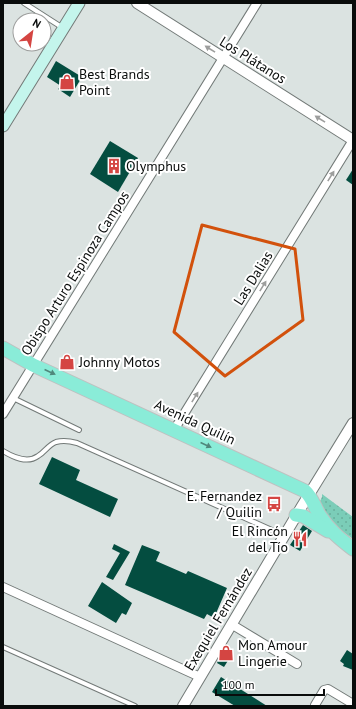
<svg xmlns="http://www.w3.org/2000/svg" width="356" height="709" font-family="'PT Sans',sans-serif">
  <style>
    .grass { fill: url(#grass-dots) }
    .building { fill: #044d40 }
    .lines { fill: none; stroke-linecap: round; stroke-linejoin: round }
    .service-casing { stroke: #737a78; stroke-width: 6 }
    .minor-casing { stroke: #737a78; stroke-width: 10 }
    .tertiary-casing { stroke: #737a78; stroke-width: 12 }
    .secondary-casing { stroke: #737a78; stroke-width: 13 }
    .primary-casing { stroke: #bfc0c0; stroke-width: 15 }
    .service { stroke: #fff; stroke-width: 4 }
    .minor { stroke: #fff; stroke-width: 8 }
    .tertiary { stroke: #fff; stroke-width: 10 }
    .secondary { stroke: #c4f5ec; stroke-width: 11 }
    .primary { stroke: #8aecd8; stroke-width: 13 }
    .oneway { fill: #9d9e9d }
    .oneway2 { fill: #50877c }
    .marked { fill: none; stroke: #d2510c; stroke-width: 3; stroke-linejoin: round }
    .labels { text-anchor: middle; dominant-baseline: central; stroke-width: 4; stroke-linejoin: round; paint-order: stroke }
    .street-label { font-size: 14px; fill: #090c0b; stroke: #fff }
    .poi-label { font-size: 14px; fill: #090c0b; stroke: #fff; text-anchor: start }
  </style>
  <defs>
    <pattern id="grass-dots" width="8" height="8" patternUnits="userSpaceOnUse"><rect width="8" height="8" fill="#7bcdb8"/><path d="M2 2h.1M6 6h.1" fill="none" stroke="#69af9d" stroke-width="1.8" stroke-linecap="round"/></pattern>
  </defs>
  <rect width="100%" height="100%" fill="#dbe3e1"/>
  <path class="grass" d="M322,494L353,517V539L336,527L319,503L322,497Z"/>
  <g class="building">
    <path d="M56,61L82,77L70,97L58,89L61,86L47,77Z"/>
    <path d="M110,141L138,158L118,192L90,174Z"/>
    <path d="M353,169V185L346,180Z"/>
    <path d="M52,457L80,470L76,480L118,499L110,517L39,484Z"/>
    <path d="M303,525L312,531L300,551L290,545Z"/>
    <path d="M114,544L130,552L113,580L106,577L120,553L112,549Z"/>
    <path d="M142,545L160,552L156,561L186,574L188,571L227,588L214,618L207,614L204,619L125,585Z"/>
    <path d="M102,582L132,603L126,615L122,613L116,623L88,606Z"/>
    <path d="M347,650L353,654V670L343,666L344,664L340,661Z"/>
    <path d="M221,655L229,659L224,667L217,663Z"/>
    <path d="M221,677L267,706H235L212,692Z"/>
  </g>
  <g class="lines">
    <defs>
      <g id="service">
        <path d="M24,3L63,28"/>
        <path d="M13,398L79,430"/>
        <path d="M3,451C13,457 27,464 38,456C45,452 48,445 56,442C63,440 70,441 77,443L283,535"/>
        <path d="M3,647L135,706"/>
      </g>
      <g id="minor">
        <path d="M3,414L257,3"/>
        <path d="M174,430L353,140"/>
        <path d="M3,587L200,677"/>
        <path d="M231,624L297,664"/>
        <path d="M315,705L324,690L328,689L353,704"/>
      </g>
      <g id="tertiary">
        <path d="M137,3L353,140"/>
        <path d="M183,706L302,506L353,423"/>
      </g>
      <path id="secondary" d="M3,126L79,3"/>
      <g id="primary">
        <path d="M3,348L33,365L305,491C312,497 315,508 320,516C329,530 340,539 353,549"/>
        <path d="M296,515L303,516L328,531"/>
      </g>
    </defs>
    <use href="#service" class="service-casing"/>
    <use href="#minor" class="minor-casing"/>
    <use href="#tertiary" class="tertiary-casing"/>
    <use href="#secondary" class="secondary-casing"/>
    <use href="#primary" class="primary-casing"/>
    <use href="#service" class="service"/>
    <use href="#minor" class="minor"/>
    <use href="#tertiary" class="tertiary"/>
    <use href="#secondary" class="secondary"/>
    <use href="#primary" class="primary"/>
  </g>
  <defs><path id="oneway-solid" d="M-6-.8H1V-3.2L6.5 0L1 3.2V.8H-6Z"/></defs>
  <g class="oneway">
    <use href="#oneway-solid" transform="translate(210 49) rotate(-148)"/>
    <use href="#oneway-solid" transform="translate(320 119) rotate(-148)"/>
    <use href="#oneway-solid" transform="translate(331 176) rotate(-58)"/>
    <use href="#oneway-solid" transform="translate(263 286) rotate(-58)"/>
    <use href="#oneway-solid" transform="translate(195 397) rotate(-58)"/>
  </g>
  <g class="oneway2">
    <use href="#oneway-solid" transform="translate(50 372) rotate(25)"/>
    <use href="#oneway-solid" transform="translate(206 445) rotate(25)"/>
  </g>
  <path class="marked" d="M202,225L295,249L303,320L225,376L174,332Z"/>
  <defs>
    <symbol id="shop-bare" viewBox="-9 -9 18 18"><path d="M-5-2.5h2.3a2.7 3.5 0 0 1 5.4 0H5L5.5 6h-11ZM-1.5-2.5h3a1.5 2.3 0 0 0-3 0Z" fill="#d44542" stroke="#fff" stroke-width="2.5" paint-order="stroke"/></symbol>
    <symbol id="building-bare" viewBox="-9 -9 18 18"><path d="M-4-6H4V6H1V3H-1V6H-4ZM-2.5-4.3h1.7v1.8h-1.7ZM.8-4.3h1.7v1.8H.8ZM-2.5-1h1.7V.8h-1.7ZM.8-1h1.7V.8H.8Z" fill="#d44542" stroke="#fff" stroke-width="2.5" paint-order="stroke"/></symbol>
    <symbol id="bus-bare" viewBox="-9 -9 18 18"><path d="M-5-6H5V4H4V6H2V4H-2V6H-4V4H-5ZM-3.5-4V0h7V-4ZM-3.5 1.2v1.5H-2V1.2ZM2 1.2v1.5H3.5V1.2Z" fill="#d44542" stroke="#fff" stroke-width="2.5" paint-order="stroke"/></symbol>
    <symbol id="restaurant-bare" viewBox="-9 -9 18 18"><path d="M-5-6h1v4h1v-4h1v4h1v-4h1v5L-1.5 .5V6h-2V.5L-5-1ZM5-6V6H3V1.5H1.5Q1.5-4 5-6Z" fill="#d44542" stroke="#fff" stroke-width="2.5" paint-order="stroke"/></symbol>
  </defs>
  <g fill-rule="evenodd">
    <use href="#shop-bare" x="56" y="71" width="22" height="22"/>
    <use href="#building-bare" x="103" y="155" width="22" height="22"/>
    <use href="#shop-bare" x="56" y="351" width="22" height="22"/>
    <use href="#bus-bare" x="263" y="493" width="22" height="22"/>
    <use href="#restaurant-bare" x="289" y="528" width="22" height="22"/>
    <use href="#shop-bare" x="215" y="642" width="22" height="22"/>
  </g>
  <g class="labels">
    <g class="street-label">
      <text transform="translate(253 60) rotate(32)">Los Plátanos</text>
      <text transform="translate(75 273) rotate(-58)">Obispo Arturo Espinoza Campos</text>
      <text transform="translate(253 278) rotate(-58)">Las Dalias</text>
      <text transform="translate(195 422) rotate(25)">Avenida Quilín</text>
      <text transform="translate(218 619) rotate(-59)">Exequiel Fernández</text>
    </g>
    <g class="poi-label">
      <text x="79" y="74">Best Brands<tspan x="79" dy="16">Point</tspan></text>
      <text x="126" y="166">Olymphus</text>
      <text x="79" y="362">Johnny Motos</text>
      <text x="262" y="496" text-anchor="end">E. Fernandez<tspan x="262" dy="16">/ Quilin</tspan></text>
      <text x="288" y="531" text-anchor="end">El Rincón<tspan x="288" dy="16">del Tío</tspan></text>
      <text x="238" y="645">Mon Amour<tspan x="238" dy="16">Lingerie</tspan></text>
    </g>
  </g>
  <rect width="356" height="709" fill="none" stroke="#090c0b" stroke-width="8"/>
  <g transform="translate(32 32) rotate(30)"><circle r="19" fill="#ffffff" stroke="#9d9e9d"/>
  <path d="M0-3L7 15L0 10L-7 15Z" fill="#d44542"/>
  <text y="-6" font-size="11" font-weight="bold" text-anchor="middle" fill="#090c0b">N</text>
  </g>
  <path d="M216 689v6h108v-6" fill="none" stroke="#090c0b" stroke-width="2"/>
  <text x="222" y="689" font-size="12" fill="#090c0b" stroke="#ffffff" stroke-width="3" paint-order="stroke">100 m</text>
</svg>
